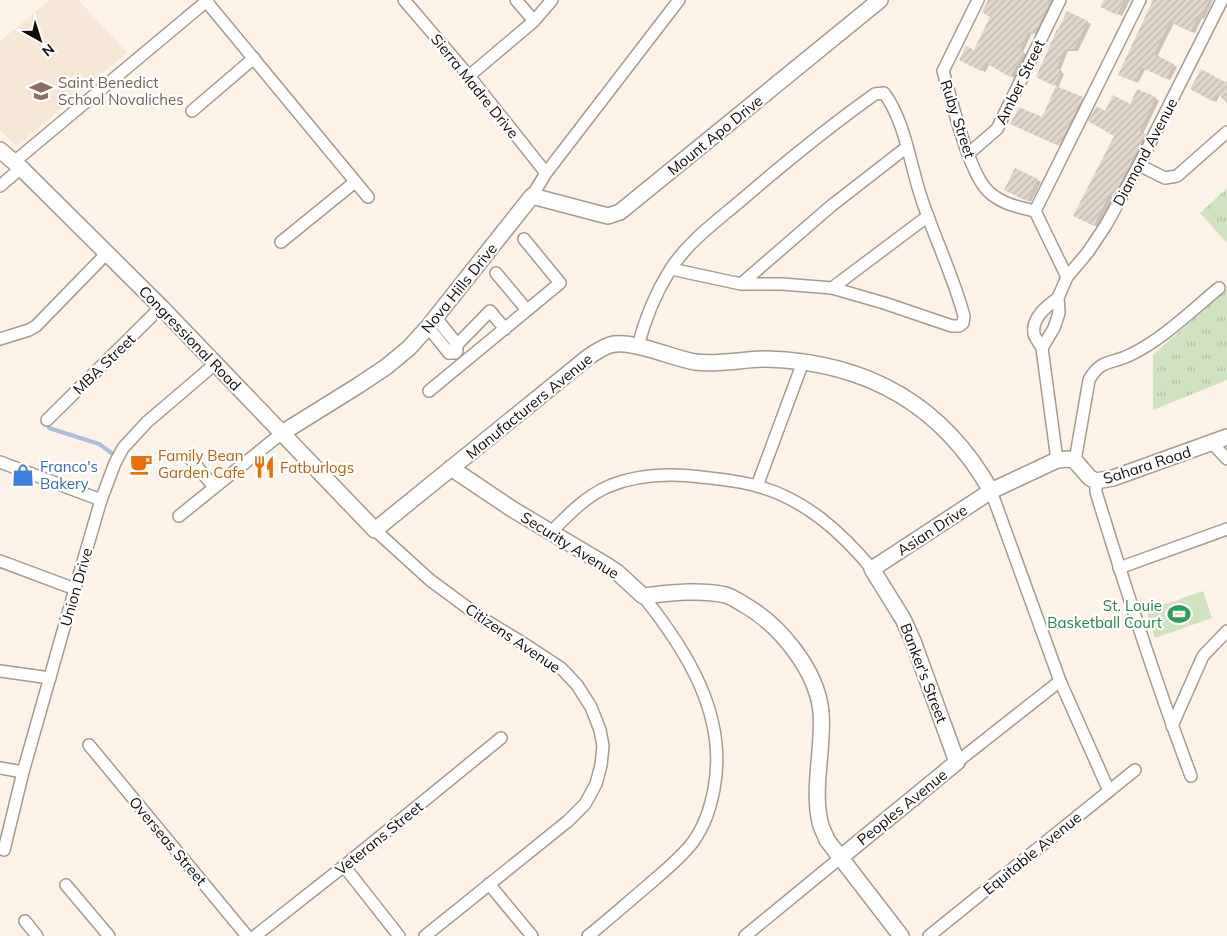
<svg xmlns="http://www.w3.org/2000/svg" width="1227" height="936" font-family="Mulish,sans-serif">
  <style>
    .built { fill: #f6e6d5 }
    .grass { fill: url(#grass-tufts) }
    .park { fill: #d1e2c1 }
    .shadow { fill: #0003 }
    .lines { fill: none; stroke-linecap: round; stroke-linejoin: round }
    .stream { stroke: #adbddf; stroke-width: 4 }
    .building { fill: url(#building-hatch) }
    .street-casing { stroke: #a59b91; stroke-width: 14 }
    .secondary-casing { stroke: #a59b91; stroke-width: 18 }
    .street { stroke: #fff; stroke-width: 11 }
    .secondary { stroke: #fff; stroke-width: 15 }
    .labels { text-anchor: middle; dominant-baseline: central; stroke-width: 4.5; stroke-linejoin: round; paint-order: stroke }
    .education-label { font-size: 15px; fill: #785e54; stroke: #fff; text-anchor: start }
    .street-label { font-size: 15px; fill: #100c09; stroke: #fff }
    .food-label { font-size: 15px; fill: #c56008; stroke: #fff; text-anchor: start }
    .shop-label { font-size: 15px; fill: #366cbe; stroke: #fff; text-anchor: start }
    .leisure-label { font-size: 15px; fill: #27864d; stroke: #fff; text-anchor: end }
  </style>
  <defs>
    <pattern id="grass-tufts" width="24" height="20" patternUnits="userSpaceOnUse" patternTransform="scale(1.25)"><rect width="24" height="20" fill="#d1e2c1"/><path d="M3 7l-1-3M5 7V3M7 7l1-3M15 17l-1-3M17 17v-4M19 17l1-3" fill="none" stroke="#b2c1a4"/></pattern>
    <pattern id="building-hatch" width="6" height="6" patternUnits="userSpaceOnUse" patternTransform="scale(1.25)"><rect width="6" height="6" fill="#e1d6cc"/><path d="M-1 1l2-2M0 6l6-6M5 7l2-2" fill="none" stroke="#c0b6ae"/></pattern>
  </defs>
  <rect width="100%" height="100%" fill="#fdf2e7"/>
  <path class="built" d="M50,0H78L127,52L17,146L0,130V41Z"/>
  <g class="grass">
    <path d="M1227,188V243L1200,213Z"/>
    <path d="M1227,289V380L1153,410V355Z"/>
  </g>
  <path class="park" d="M1203,591L1212,618L1155,638L1146,611Z"/>
  <g class="shadow">
    <path d="M989,0H1055L1038,35L1032,33L1023,52L1027,55L1014,78L990,64L985,72L960,59L975,51L991,16Z"/>
    <path d="M1105,0H1130L1122,16L1102,6Z"/>
    <path d="M1154,0H1213L1204,19L1202,18L1195,33L1174,23L1157,57L1177,67L1170,80L1148,69L1145,70L1138,83L1124,76Z"/>
    <path d="M1087,22L1091,24L1078,51H1068L1060,71L1064,74L1058,88L1086,101L1063,147L1016,126L1043,119L1057,86L1038,77Z"/>
    <path d="M1227,81V101L1220,95L1216,102L1192,89L1225,84Z"/>
    <path d="M1155,98L1159,101L1143,134L1149,138L1117,198L1114,197L1098,227L1079,218L1115,135L1106,113Z"/>
    <path d="M1037,180L1041,182L1031,202L1010,192Z"/>
  </g>
  <g class="lines">
    <path class="stream" d="M49,428L99,444L113,454"/>
  </g>
  <g class="building">
    <path d="M988,0H1051L1034,34L1028,32L1020,49L1024,52L1010,77L986,63L981,71L959,60L966,46L974,50L990,17L982,12Z"/>
    <path d="M1104,0H1125L1117,15L1100,7Z"/>
    <path d="M1153,0H1209L1200,18L1198,17L1191,32L1170,22L1154,54L1174,64L1166,79L1143,68H1141L1135,82L1118,75Z"/>
    <path d="M1067,11L1088,21L1074,49L1064,50L1057,68L1062,71L1054,86L1036,77L1057,29L1058,30Z"/>
    <path d="M1201,69L1227,83V103L1217,93L1212,101L1190,89Z"/>
    <path d="M1056,86L1083,97L1059,146L1010,124L1019,107L1042,117Z"/>
    <path d="M1137,89L1156,97L1140,131L1146,134L1113,197L1109,195L1094,226L1073,216L1114,136L1088,121L1096,106L1105,111L1113,95L1130,104Z"/>
    <path d="M1015,168L1038,179L1027,201L1004,190Z"/>
  </g>
  <g class="lines">
    <defs>
      <g id="street">
        <path d="M404,0L469,76L546,173"/>
        <path d="M516,0L534,21"/>
        <path d="M978,0L943,71C951,98 969,175 989,192C1002,204 1018,207 1035,211"/>
        <path d="M206,1L368,197"/>
        <path d="M469,76L534,21L552,0"/>
        <path d="M192,111L254,58"/>
        <path d="M968,154L997,129L1060,0"/>
        <path d="M14,162L208,0"/>
        <path d="M1139,165L1165,178L1177,176L1227,132"/>
        <path d="M0,186L21,168"/>
        <path d="M532,196L546,173L679,0"/>
        <path d="M281,242L355,182"/>
        <path d="M496,273L527,310"/>
        <path d="M1067,277L1035,211L1140,0"/>
        <path d="M741,284L831,206L907,147"/>
        <path d="M832,288L928,216"/>
        <path d="M436,318L457,344V351"/>
        <path d="M428,327L449,353H455"/>
        <path d="M0,339L29,330L36,326L107,253"/>
        <path d="M638,346C645,319 655,294 670,270C687,243 714,223 738,203C782,165 827,128 875,94L884,93C905,121 910,164 921,197C934,237 953,275 964,316L963,323L959,326H952L884,303L832,288L782,284H741L671,269"/>
        <path d="M1042,348L1054,328L1059,313L1058,298L1067,277L1088,252L1106,225L1139,165L1222,0"/>
        <path d="M449,353L490,311L505,329"/>
        <path d="M429,391L560,283L524,239"/>
        <path d="M47,420L161,307"/>
        <path d="M1212,443L1227,459"/>
        <path d="M190,458L214,487"/>
        <path d="M1057,460L1042,348C1040,344 1035,338 1034,334C1031,318 1047,306 1058,298"/>
        <path d="M1075,461L1089,380C1100,359 1112,364 1130,355C1163,339 1191,311 1219,288"/>
        <path d="M0,462L101,500"/>
        <path d="M1096,481V492C1125,587 1156,683 1191,776"/>
        <path d="M757,486L803,362"/>
        <path d="M991,491L1060,681L1109,791"/>
        <path d="M179,516L282,433"/>
        <path d="M375,530L430,580L480,617L526,645L561,668L577,685L591,707L600,730L603,746L601,765L596,784L585,804L568,821L425,936"/>
        <path d="M551,532C568,515 585,497 607,487C637,474 668,473 701,477C719,479 739,481 757,486C805,499 841,532 872,569"/>
        <path d="M0,561L75,589"/>
        <path d="M1119,568L1227,529"/>
        <path d="M0,671L50,678"/>
        <path d="M1172,726L1203,656L1227,631"/>
        <path d="M89,745L247,936"/>
        <path d="M957,762L1060,681"/>
        <path d="M0,768L23,772"/>
        <path d="M4,850L23,772L75,589L101,500L115,463L123,448L147,422L215,364"/>
        <path d="M344,866L399,936"/>
        <path d="M489,884L532,936"/>
        <path d="M66,885L109,936"/>
        <path d="M25,921L37,936"/>
        <path d="M255,936L344,866L501,738"/>
        <path d="M588,936C608,920 627,903 646,887C662,873 680,859 693,842C705,825 710,809 714,789C728,716 687,651 643,596"/>
        <path d="M745,936L840,858"/>
        <path d="M929,936L1135,770"/>
      </g>
      <g id="secondary">
        <path d="M0,150L21,168L161,307L375,530L587,358C594,353 601,348 610,345C631,339 672,358 695,362C719,365 743,359 767,359C866,362 942,404 991,491"/>
        <path d="M282,433L359,385L386,367L409,348L428,327L532,196L608,216L620,212L880,0"/>
        <path d="M451,468L512,509L606,565L618,573L643,596C670,593 700,589 726,595C732,597 738,601 743,604C779,624 817,670 821,712C824,747 812,788 820,822C821,828 825,834 827,840L901,936"/>
        <path d="M840,858L957,762L913,641L903,619L872,569L991,491L1057,460L1069,459L1075,461L1090,478L1096,481L1113,478L1227,437"/>
      </g>
    </defs>
    <use href="#street" class="street-casing"/>
    <use href="#secondary" class="secondary-casing"/>
    <use href="#street" class="street"/>
    <use href="#secondary" class="secondary"/>
  </g>
  <defs>
    <symbol id="school-bare" viewBox="-9 -9 18 18"><path d="M0-5L7-2L0 1L-7-2ZM-4 1L0 2.5L4 1V4Q0 6-4 4Z" fill="#8d6e63" stroke="#fff" stroke-width="2.5" paint-order="stroke"/></symbol>
    <symbol id="cafe-bare" viewBox="-9 -9 18 18"><path d="M-5.5-4.5H6V0H3Q3 3.5 0 3.5H-2.5Q-5.5 3.5-5.5 0ZM3-3.2v2h1.7v-2ZM-6 4.5H4V6H-6Z" fill="#e8710a" stroke="#fff" stroke-width="2.5" paint-order="stroke"/></symbol>
    <symbol id="restaurant-bare" viewBox="-9 -9 18 18"><path d="M-5-6h1v4h1v-4h1v4h1v-4h1v5L-1.5 .5V6h-2V.5L-5-1ZM5-6V6H3V1.5H1.5Q1.5-4 5-6Z" fill="#e8710a" stroke="#fff" stroke-width="2.5" paint-order="stroke"/></symbol>
    <symbol id="shop-bare" viewBox="-9 -9 18 18"><path d="M-5-2.5h2.3a2.7 3.5 0 0 1 5.4 0H5L5.5 6h-11ZM-1.5-2.5h3a1.5 2.3 0 0 0-3 0Z" fill="#3f7fe0" stroke="#fff" stroke-width="2.5" paint-order="stroke"/></symbol>
    <symbol id="stadium-bare" viewBox="-9 -9 18 18"><path d="M0-5a6.5 5 0 1 0 0 10a6.5 5 0 1 0 0-10ZM-3.5-1.8h7v3.6h-7Z" fill="#2e9e5b" stroke="#fff" stroke-width="2.5" paint-order="stroke"/></symbol>
  </defs>
  <g fill-rule="evenodd">
    <use href="#school-bare" x="25" y="75" width="32" height="32"/>
    <use href="#cafe-bare" x="125" y="448" width="32" height="32"/>
    <use href="#restaurant-bare" x="248" y="451" width="32" height="32"/>
    <use href="#shop-bare" x="7" y="459" width="32" height="32"/>
    <use href="#stadium-bare" x="1163" y="598" width="32" height="32"/>
  </g>
  <g class="labels">
    <g class="education-label">
      <text x="58" y="82">Saint Benedict<tspan x="58" dy="17">School Novaliches</tspan></text>
    </g>
    <g class="street-label">
      <text transform="translate(1020 82) rotate(-64)">Amber Street</text>
      <text transform="translate(475 86) rotate(51)">Sierra Madre Drive</text>
      <text transform="translate(958 119) rotate(72)">Ruby Street</text>
      <text transform="translate(715 135) rotate(-39)">Mount Apo Drive</text>
      <text transform="translate(1145 152) rotate(-62)">Diamond Avenue</text>
      <text transform="translate(459 288) rotate(-51)">Nova Hills Drive</text>
      <text transform="translate(190 338) rotate(46)">Congressional Road</text>
      <text transform="translate(104 364) rotate(-44)">MBA Street</text>
      <text transform="translate(529 406) rotate(-39)">Manufacturers Avenue</text>
      <text transform="translate(1147 465) rotate(-18)">Sahara Road</text>
      <text transform="translate(932 530) rotate(-33)">Asian Drive</text>
      <text transform="translate(570 545) rotate(32)">Security Avenue</text>
      <text transform="translate(76 587) rotate(-74)">Union Drive</text>
      <text transform="translate(513 638) rotate(34)">Citizens Avenue</text>
      <text transform="translate(924 673) rotate(69)">Banker's Street</text>
      <text transform="translate(902 807) rotate(-39)">Peoples Avenue</text>
      <text transform="translate(379 838) rotate(-39)">Veterans Street</text>
      <text transform="translate(168 841) rotate(50)">Overseas Street</text>
      <text transform="translate(1032 853) rotate(-39)">Equitable Avenue</text>
    </g>
    <g class="food-label">
      <text x="158" y="455">Family Bean<tspan x="158" dy="17">Garden Cafe</tspan></text>
      <text x="280" y="467">Fatburlogs</text>
    </g>
    <g class="shop-label">
      <text x="40" y="466">Franco's<tspan x="40" dy="17">Bakery</tspan></text>
    </g>
    <g class="leisure-label">
      <text x="1162" y="605">St. Louie<tspan x="1162" dy="17">Basketball Court</tspan></text>
    </g>
  </g>
  <g transform="translate(40 40) rotate(141)" stroke="#ffffff" stroke-width="4" paint-order="stroke">
  <path d="M0-4L9 19L0 12L-9 19Z" fill="#100c09"/>
  <text y="-8" font-size="14" font-weight="bold" text-anchor="middle" fill="#100c09">N</text>
  </g>
</svg>
